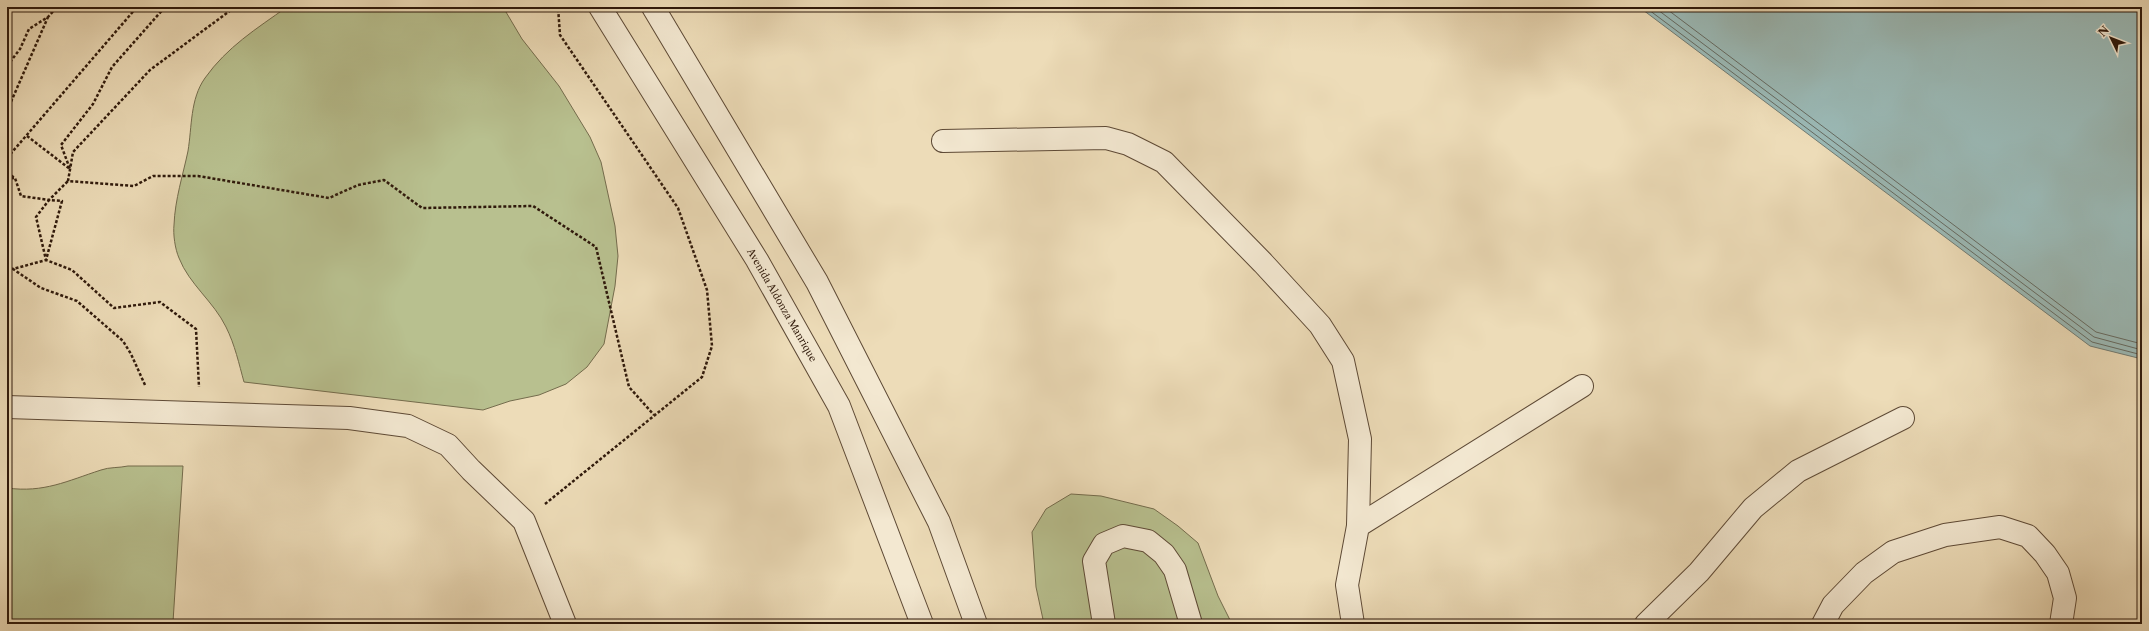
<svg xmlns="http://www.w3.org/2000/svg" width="2149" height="631" font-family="'Libre Caslon Text',serif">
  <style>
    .green { fill: #b8c08f; stroke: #746c4d }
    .water { fill: #9bbab7; stroke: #707a72 }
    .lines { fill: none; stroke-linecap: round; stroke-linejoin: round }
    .shore { stroke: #656a61; stroke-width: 1 }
    .minor-casing { stroke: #5e4a36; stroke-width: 24 }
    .path { stroke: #2f190b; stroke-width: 2.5; stroke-dasharray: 3 2; stroke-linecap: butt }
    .minor { stroke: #f3e8d1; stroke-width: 22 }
    .labels { text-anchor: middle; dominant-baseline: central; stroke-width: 3; stroke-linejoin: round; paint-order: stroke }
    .street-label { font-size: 10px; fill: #2f190b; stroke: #f3e8d1 }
  </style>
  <rect width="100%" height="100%" fill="#eddcb8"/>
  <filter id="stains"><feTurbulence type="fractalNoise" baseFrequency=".005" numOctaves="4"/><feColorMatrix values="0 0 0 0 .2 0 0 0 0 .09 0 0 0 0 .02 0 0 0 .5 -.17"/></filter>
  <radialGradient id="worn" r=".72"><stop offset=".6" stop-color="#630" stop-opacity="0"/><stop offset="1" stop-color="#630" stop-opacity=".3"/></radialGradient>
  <g class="green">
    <path d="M287,7H503L522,39L559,86L590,137L601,162L615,226L618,256L615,286L604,344L587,367L566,384L539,395L510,401L483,410L244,382C239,364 235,345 226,327C214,302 189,284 179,258C175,249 173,234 174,225C175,199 183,175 188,151C192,127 190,99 205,78C227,47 256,29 287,7Z"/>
    <path d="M128,466H183L173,622L191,624H7V488C44,493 67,481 101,470C109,467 119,468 128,466Z"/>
    <path d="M1071,494L1101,496L1154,509L1178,526L1198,543L1218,596L1232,624H1044L1036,587L1032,532L1046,509Z"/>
  </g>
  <path class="water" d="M1639,7H2142V359L2090,346Z"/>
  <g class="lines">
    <g class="shore">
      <path d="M1645,7L2092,342L2142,355"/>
      <path d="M1654,7L2094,337L2142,350"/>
      <path d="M1664,7L2096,332L2142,344"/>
    </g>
    <defs>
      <g id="minor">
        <path d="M600,7L757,260L839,406L922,624"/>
        <path d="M653,7L817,282L939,522L976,624"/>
        <path d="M943,141L1106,138L1128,144L1164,162L1263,263L1320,325L1343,361L1360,439L1358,526"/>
        <path d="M7,407L349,418L408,426L448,445L471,470L524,521L565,624"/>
        <path d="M1104,624L1094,561L1104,544L1123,536L1148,541L1164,554L1175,570L1191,624"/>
        <path d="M1353,624L1347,585L1358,526L1582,386"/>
        <path d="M1646,624L1699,572L1753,508L1798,471L1903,418"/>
        <path d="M1823,624L1833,605L1864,573L1893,552L1945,535L2000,527L2028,536L2045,554L2058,573L2065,598L2061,624"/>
      </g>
    </defs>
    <use href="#minor" class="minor-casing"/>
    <g class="path">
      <path d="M235,7L150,70L73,152L68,181L134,186L153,176H198L329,198L358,185L384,180L422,208L533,206L596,247L629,387L654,415"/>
      <path d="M7,11L15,7"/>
      <path d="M7,66L20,49L29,29L48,17L57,7"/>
      <path d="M7,111L48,17"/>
      <path d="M27,136L70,169L61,145L93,104L112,67L165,7"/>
      <path d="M7,158L137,7"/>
      <path d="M7,173L15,178L21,196L49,200L68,181"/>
      <path d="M7,179L14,178"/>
      <path d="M7,267L13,269"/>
      <path d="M145,385L131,354L123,341L77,301L41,288L13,269L46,260L36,217L49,200L62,201L46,260L72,270L114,308L160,302L196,329L199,387"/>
      <path d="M545,504L702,377L712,346L707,290L678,208L560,35L558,7"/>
    </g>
    <use href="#minor" class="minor"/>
  </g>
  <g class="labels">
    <g class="street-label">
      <text transform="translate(782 305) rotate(60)">Avenida Aldonza Manrique</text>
    </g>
  </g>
  <rect width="2149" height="631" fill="none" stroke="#eddcb8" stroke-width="24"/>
  <rect x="8" y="8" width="2133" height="615" fill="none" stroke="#2f190b" stroke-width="2"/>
  <rect x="12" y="12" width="2125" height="607" fill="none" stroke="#2f190b"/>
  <g transform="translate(2111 38) rotate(313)" stroke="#f3e8d1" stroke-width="3" paint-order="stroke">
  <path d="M0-3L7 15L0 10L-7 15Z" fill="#2f190b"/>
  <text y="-6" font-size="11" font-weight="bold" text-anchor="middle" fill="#2f190b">N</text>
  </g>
  <rect width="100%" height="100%" filter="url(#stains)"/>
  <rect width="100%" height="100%" fill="url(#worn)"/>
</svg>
